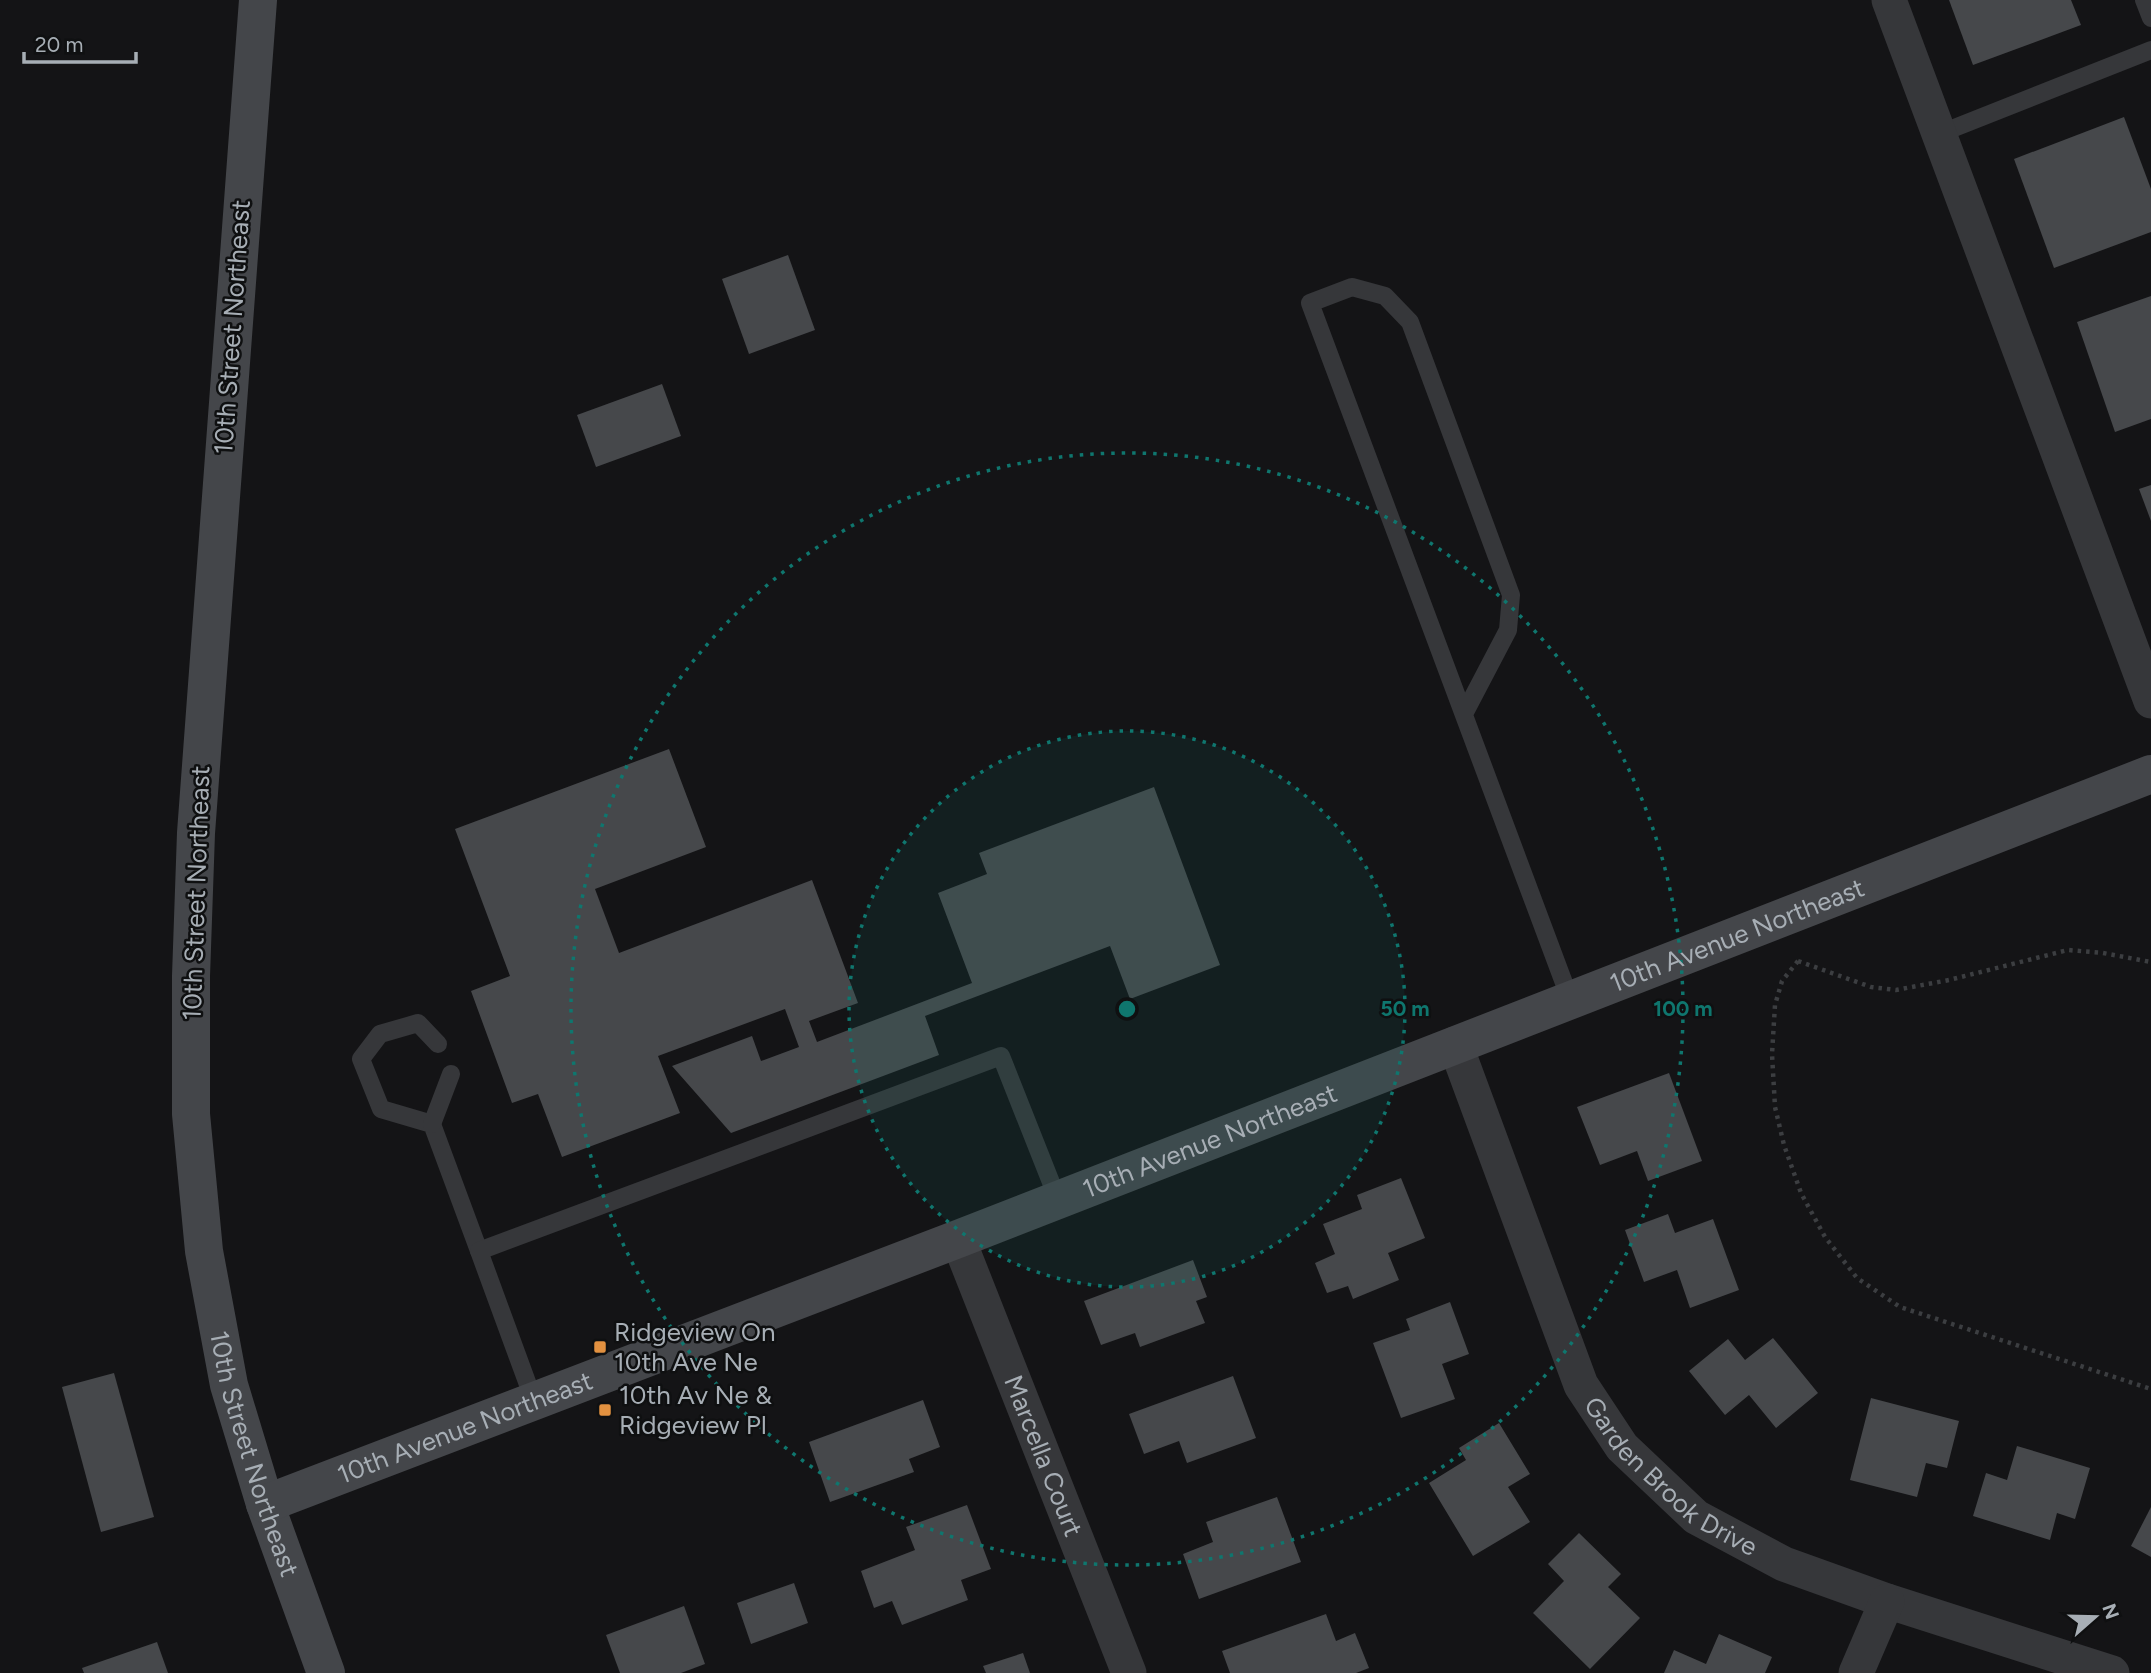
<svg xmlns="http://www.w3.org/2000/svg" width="2151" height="1673" font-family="Figtree,sans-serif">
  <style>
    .building { fill: #46484b }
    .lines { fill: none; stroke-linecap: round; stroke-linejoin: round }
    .path { stroke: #3c3e41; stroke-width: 4.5; stroke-dasharray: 3.5 5; stroke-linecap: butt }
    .lane { stroke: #36373a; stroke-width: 18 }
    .street { stroke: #36373a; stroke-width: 35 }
    .secondary { stroke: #44464a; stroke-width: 38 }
    .ring { fill: none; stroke: #0f766e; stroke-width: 3.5; stroke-dasharray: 3.5 7 }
    .poi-dot { fill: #e29140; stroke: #0f1011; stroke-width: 2.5 }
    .labels { text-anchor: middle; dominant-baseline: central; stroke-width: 5; stroke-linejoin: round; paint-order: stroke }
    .street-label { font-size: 26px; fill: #a7aeb5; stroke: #0f1011 }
    .poi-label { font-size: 26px; fill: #a7aeb5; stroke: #0f1011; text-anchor: start }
    .centre { fill: #0f766e; stroke: #0f1011; stroke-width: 3.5 }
    .ring-label { font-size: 21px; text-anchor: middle; font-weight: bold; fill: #0f766e; stroke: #0f1011; stroke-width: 5; stroke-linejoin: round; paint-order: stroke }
  </style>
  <rect width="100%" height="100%" fill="#141416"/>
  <g class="building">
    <path d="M1949,0H2071L2081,25L1973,65Z"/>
    <path d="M2124,117L2151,189V232L2054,268L2014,159Z"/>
    <path d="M788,255L815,330L749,354L722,279Z"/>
    <path d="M2151,296V419L2115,432L2077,322Z"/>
    <path d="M662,384L681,436L596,467L577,415Z"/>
    <path d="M2151,485V521L2139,489Z"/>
    <path d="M669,749L706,847L595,889L619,953L812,880L858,1003L809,1021L817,1042L972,983L938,893L987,874L979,853L1154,787L1220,965L1130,999L1110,946L925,1016L939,1055L731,1133L672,1066L752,1036L761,1061L799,1047L785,1009L658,1056L680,1113L562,1157L538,1094L512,1103L471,991L510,976L455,829Z"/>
    <path d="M1669,1073L1702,1161L1648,1181L1637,1151L1600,1165L1577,1107Z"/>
    <path d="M1401,1178L1425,1238L1388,1253L1399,1280L1353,1299L1348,1286L1327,1293L1315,1263L1335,1254L1323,1224L1362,1209L1357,1195Z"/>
    <path d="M1668,1214L1675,1233L1713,1219L1739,1290L1690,1308L1677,1270L1644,1282L1625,1230Z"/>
    <path d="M1193,1260L1207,1297L1196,1301L1205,1323L1140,1347L1135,1333L1101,1345L1084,1301Z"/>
    <path d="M1450,1302L1469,1354L1442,1364L1455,1399L1401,1418L1373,1343L1410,1330L1406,1319Z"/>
    <path d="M1773,1338L1818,1393L1776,1428L1749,1395L1725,1415L1689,1371L1728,1339L1745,1360Z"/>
    <path d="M114,1373L154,1517L101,1532L62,1387Z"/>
    <path d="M1233,1376L1256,1438L1187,1463L1179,1441L1144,1454L1129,1414Z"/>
    <path d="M1871,1398L1959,1421L1947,1468L1926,1463L1917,1497L1850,1480Z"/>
    <path d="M923,1400L940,1447L909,1459L914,1472L830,1502L809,1442Z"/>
    <path d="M1499,1423L1530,1474L1508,1487L1530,1522L1473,1556L1429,1483L1466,1460L1459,1448Z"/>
    <path d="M2017,1446L2090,1468L2075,1519L2057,1513L2050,1540L1973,1516L1986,1473L2007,1480Z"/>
    <path d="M1277,1497L1301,1562L1199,1599L1183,1554L1213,1542L1206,1522Z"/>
    <path d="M967,1505L991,1569L961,1580L968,1600L902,1625L892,1601L874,1608L861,1571L915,1550L906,1527Z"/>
    <path d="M2151,1507V1557L2131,1546Z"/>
    <path d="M1579,1533L1621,1574L1608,1587L1640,1618L1590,1669L1533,1613L1564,1581L1548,1564Z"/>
    <path d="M794,1583L808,1623L751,1644L737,1603Z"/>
    <path d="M684,1606L705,1664L681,1673H620L606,1635Z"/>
    <path d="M1326,1614L1336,1641L1355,1633L1369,1668L1356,1673H1230L1222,1651Z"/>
    <path d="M1719,1634L1772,1657L1765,1673H1664L1674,1650L1706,1664Z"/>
    <path d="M157,1642L168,1673H84L82,1668Z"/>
    <path d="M1023,1653L1030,1673H986L983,1666Z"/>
  </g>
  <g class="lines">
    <g class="path">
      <path d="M1798,961L1782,981L1775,1005L1772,1054L1775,1107L1784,1145L1801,1193L1825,1237L1857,1278L1900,1307L2151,1389"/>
      <path d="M1798,961L1871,987L1896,990L1949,980L2068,950L2103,953L2151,962"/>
    </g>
    <g class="lane">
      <path d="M2144,0L2151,18"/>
      <path d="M1939,134L2151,50"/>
      <path d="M1464,714L1508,630L1511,595L1410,322L1385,296L1352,287L1310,303L1570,999"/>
      <path d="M438,1044L418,1023L380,1034L361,1059L381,1109L432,1124L479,1251"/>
      <path d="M432,1124L451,1074"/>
      <path d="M534,1401L479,1251L1001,1056L1058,1200"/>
    </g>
    <g class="street">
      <path d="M1889,0L2151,701"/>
      <path id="s1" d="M1455,1044L1581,1385L1622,1447L1696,1517L1784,1564L1887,1601L2112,1673"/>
      <path id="s2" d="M958,1239L1129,1673"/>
      <path d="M1856,1673L1887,1601"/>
    </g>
    <g class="secondary">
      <path id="s3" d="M258,0L196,833L191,976V1114L204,1251L229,1385L265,1504L326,1673"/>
      <path id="s4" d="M265,1504L958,1239L2151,774"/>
    </g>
  </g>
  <circle cx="1127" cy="1009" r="278" fill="#0f766e" fill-opacity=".12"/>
  <g class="ring">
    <circle cx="1127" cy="1009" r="278"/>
    <circle cx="1127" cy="1009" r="556"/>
  </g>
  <g class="poi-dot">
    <rect x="593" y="1340" width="14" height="14" rx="3.5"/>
    <rect x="598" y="1403" width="14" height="14" rx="3.5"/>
  </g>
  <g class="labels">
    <g class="street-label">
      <text transform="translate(232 327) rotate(-86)">10th Street Northeast</text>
      <text transform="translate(196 893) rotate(-88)">10th Street Northeast</text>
      <text stroke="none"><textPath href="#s4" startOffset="1578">10th Avenue Northeast</textPath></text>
      <text stroke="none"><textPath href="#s4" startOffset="1012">10th Avenue Northeast</textPath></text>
      <text stroke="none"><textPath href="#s4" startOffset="214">10th Avenue Northeast</textPath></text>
      <text stroke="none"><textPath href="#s3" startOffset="1463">10th Street Northeast</textPath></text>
      <text stroke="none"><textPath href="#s2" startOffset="233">Marcella Court</textPath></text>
      <text stroke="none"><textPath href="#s1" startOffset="494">Garden Brook Drive</textPath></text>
    </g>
    <g class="poi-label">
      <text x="614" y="1332">Ridgeview On<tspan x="614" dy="30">10th Ave Ne</tspan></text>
      <text x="619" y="1395">10th Av Ne &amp;<tspan x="619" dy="30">Ridgeview Pl</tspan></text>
    </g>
  </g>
  <circle cx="1127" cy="1009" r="10" class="centre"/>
  <g class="ring-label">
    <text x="1405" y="1016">50 m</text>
    <text x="1683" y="1016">100 m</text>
  </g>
  <g transform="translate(2095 1617) rotate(70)" stroke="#0f1011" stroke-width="5" paint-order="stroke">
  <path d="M0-5L12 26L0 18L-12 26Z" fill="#a7aeb5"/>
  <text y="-10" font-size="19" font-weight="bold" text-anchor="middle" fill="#a7aeb5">N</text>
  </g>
  <path d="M24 52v10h112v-10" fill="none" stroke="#a7aeb5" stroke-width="3.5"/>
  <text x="35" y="52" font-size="21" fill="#a7aeb5" stroke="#0f1011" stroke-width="5" paint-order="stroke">20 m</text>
</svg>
